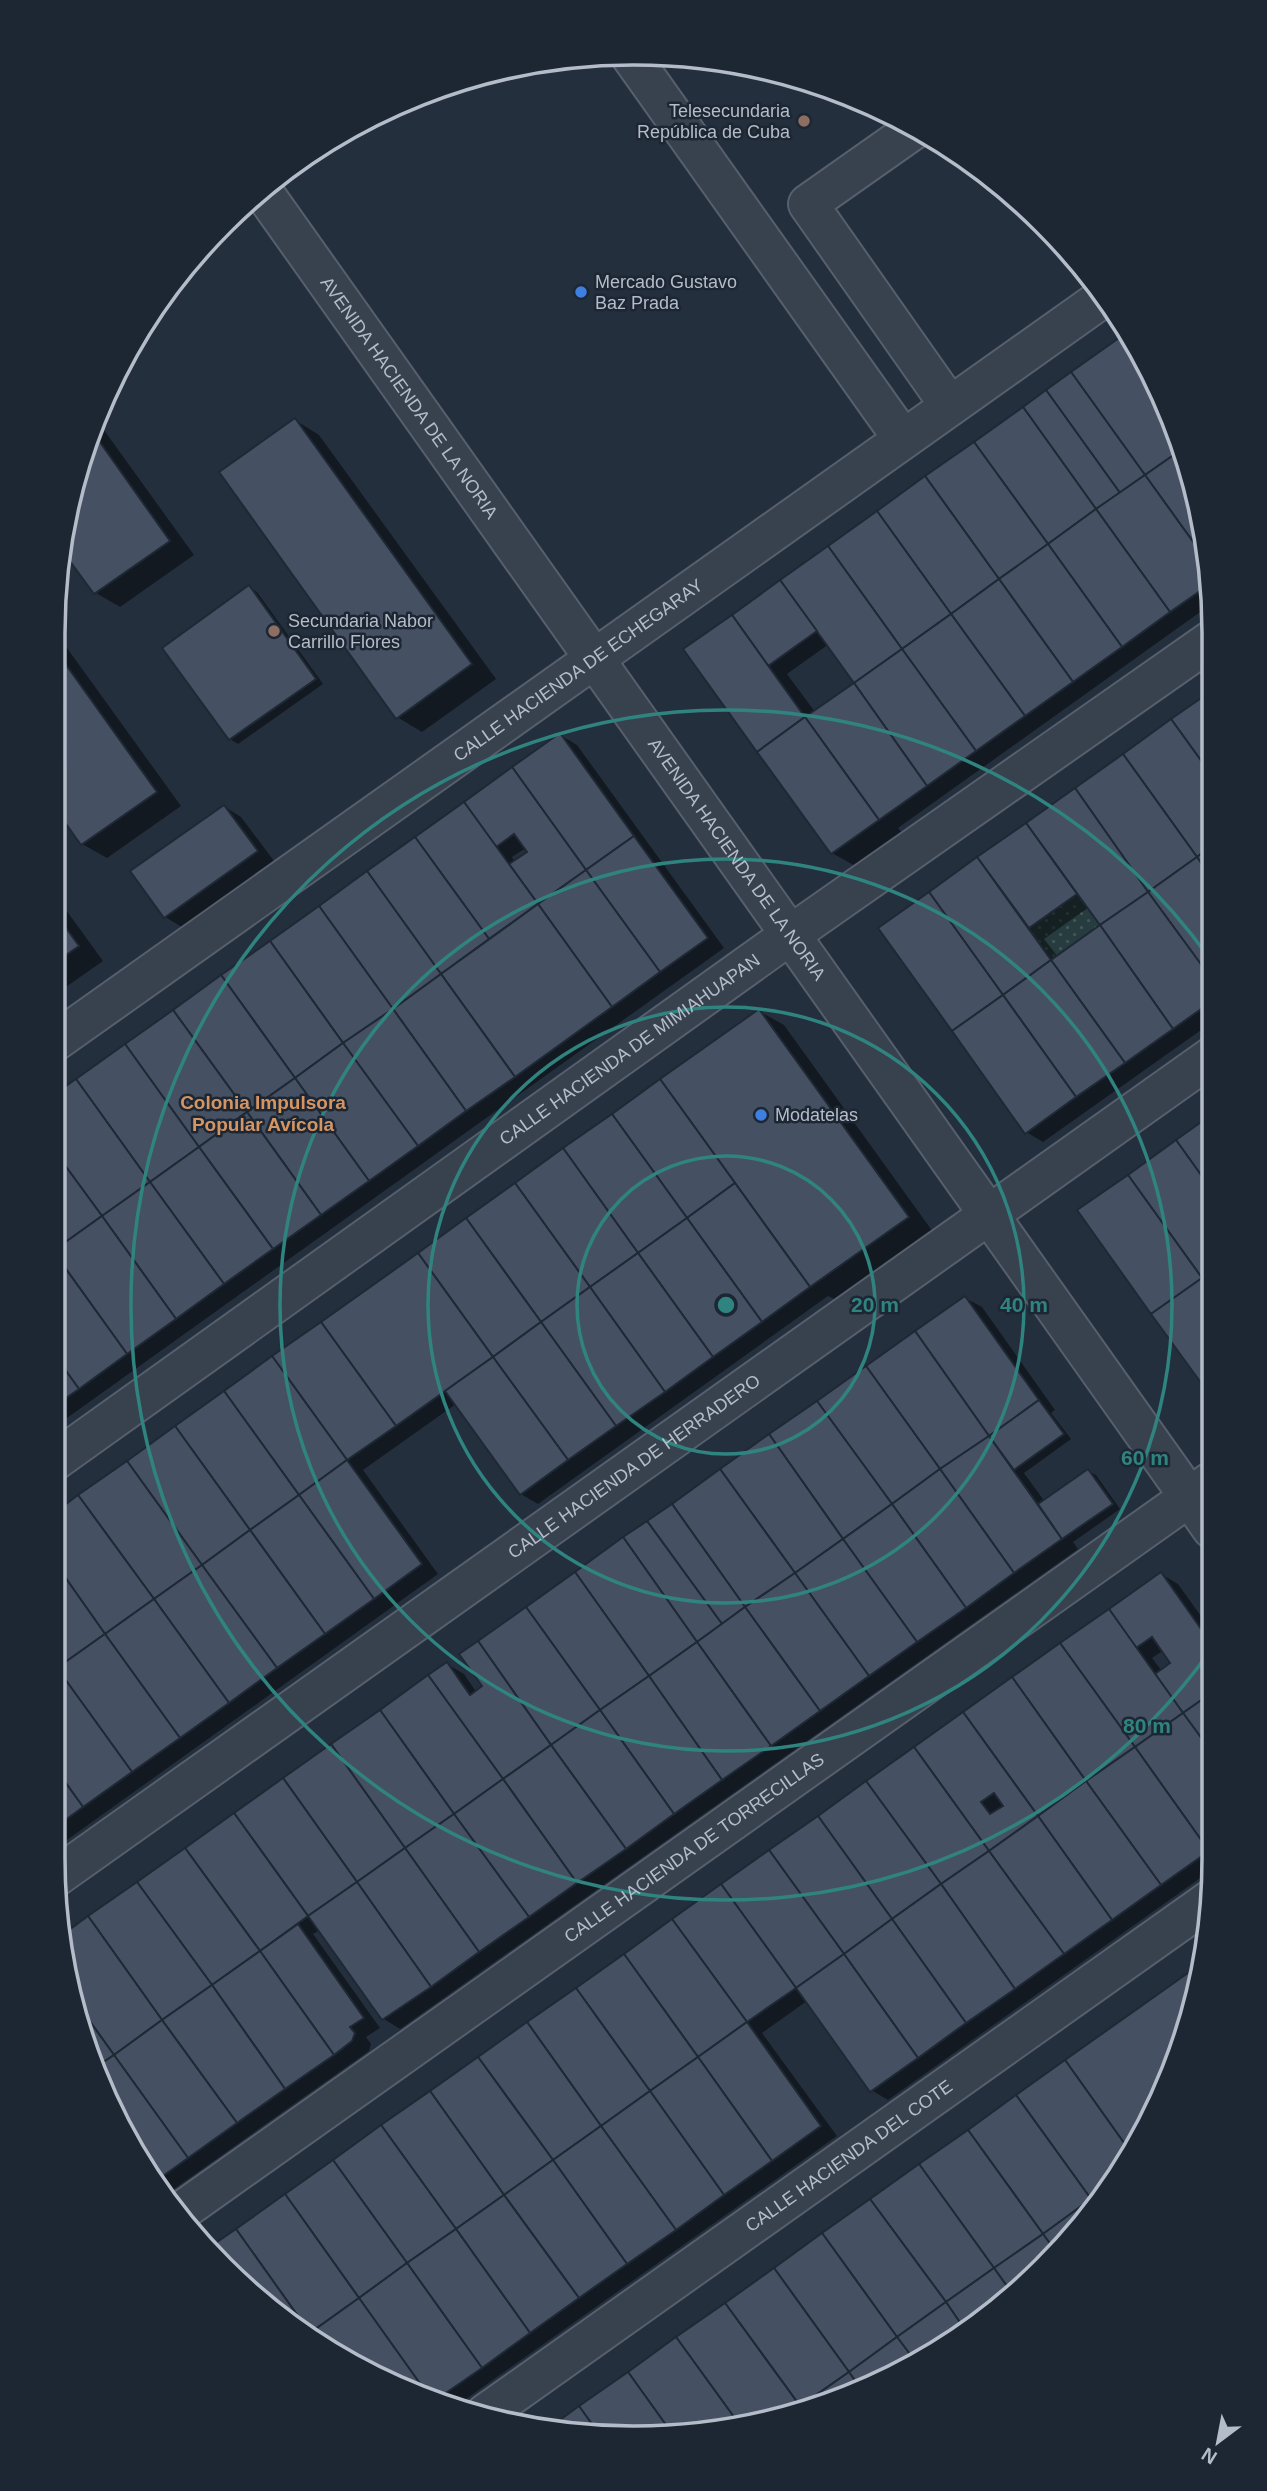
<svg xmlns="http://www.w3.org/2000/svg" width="1267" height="2491" font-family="Arial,sans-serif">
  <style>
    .park { fill: url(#park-dots) }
    .shadow { fill: #0007; fill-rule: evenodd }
    .building { fill: #455162; stroke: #1f2835; stroke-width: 2; fill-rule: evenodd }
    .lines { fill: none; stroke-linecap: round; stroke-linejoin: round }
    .minor-casing { stroke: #565f6c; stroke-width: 42 }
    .minor { stroke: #38414e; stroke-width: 38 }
    .ring { fill: none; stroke: #308480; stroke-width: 3.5 }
    .education-dot { fill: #8d6e63; stroke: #1d2633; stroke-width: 2.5 }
    .shop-dot { fill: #3f7fe0; stroke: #1d2633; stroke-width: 2.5 }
    .labels { text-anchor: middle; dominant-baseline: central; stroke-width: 5; stroke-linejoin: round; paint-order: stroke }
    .poi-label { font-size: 18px; fill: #b4bcc9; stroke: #1d2633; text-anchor: start }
    .street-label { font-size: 18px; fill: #b4bcc9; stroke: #1d2633 }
    .neighbourhood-label { font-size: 19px; font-weight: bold; fill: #d59563; stroke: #1d2633 }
    .rim { fill: none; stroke: #b4bcc9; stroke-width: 3.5 }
    .centre { fill: #308480; stroke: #1d2633; stroke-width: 3.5 }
    .ring-label { font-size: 21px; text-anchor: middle; font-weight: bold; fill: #308480; stroke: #1d2633; stroke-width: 5; stroke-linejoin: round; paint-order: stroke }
  </style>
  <defs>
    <pattern id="park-dots" width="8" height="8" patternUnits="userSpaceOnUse" patternTransform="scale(1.75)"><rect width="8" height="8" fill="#263c3f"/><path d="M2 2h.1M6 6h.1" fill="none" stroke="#435659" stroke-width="1.8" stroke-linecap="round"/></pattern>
  </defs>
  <rect width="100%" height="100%" fill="#242f3e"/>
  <path class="park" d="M1077,894L1100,925L1051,960L1029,928Z"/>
  <g class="shadow">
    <path d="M1126,335L1170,411L1209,557L1210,605L898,828L903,834L857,867L832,853L733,616ZM829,644L856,684L815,712L787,674Z"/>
    <path d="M96,419L194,555L120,607L96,593L62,546L72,484Z"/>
    <path d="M295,420L319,435L496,679L422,732L397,717Z"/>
    <path d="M249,587L257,592L323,684L238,744L230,739Z"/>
    <path d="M54,630L181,806L107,858L82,844L54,804Z"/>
    <path d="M1210,694L1211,1023L1043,1142L1026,1132L880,929ZM1089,907L1102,925L1058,957L1044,939Z"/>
    <path d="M560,735L577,745L724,948L53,1428V1097ZM526,848L529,852L515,862L512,857Z"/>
    <path d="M225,807L241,817L274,861L182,927L165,917Z"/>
    <path d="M53,892L103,961L53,996Z"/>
    <path d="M759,1011L784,1025L933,1232L836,1300L828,1296L538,1504L521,1494L456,1404L363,1470L438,1574L53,1850V1515Z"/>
    <path d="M1211,1118L1212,1395L1080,1211Z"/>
    <path d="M965,1298L982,1307L1055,1410L1051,1413L1071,1439L1024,1473L1045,1502L1088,1471L1096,1475L1120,1509L1073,1542L1078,1549L400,2029L384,2019L320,1930L313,1934L380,2028L366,2037L371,2044L369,2051L164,2196L83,2045L447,1664L464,1674L477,1693Z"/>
    <path d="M1161,1574L1178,1584L1213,1633V1869L888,2100L871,2090L807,2001L762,2033L837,2136L459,2404L343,2360L250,2294ZM1164,1650L1173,1663L1162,1671L1152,1658Z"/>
    <path d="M1202,1965L1195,2007L1155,2114L1045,2268L891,2378L709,2434L551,2428Z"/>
  </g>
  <g class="building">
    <path d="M1126,334L1164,401L1119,338Z"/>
    <path d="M1119,338L1170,411L1181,450L1145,475L1071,372Z"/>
    <path d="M1071,372L1145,475L1120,493L1046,390Z"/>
    <path d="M1046,390L1120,493L1096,509L1023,407Z"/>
    <path d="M1023,407L1096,509L1048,544L974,442Z"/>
    <path d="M295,418L472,664L396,719L219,472Z"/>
    <path d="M92,431L170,541L94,594L61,549L72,484Z"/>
    <path d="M974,442L1048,544L999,579L925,476Z"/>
    <path d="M1181,450L1209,557V564L1145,475Z"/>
    <path d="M1145,475L1209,564L1210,584L1170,612L1096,509Z"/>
    <path d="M925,476L999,579L951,614L877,511Z"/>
    <path d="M1096,509L1170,612L1122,647L1048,544Z"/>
    <path d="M877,511L951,614L902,649L828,546Z"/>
    <path d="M1048,544L1122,647L1073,682L999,579Z"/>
    <path d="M828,546L902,649L854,683L780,580Z"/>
    <path d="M999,579L1073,682L1025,716L951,614Z"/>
    <path d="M780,580L817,631L768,666L732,615Z"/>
    <path d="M249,585L316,679L229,740L162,648Z"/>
    <path d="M951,614L1025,716L976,751L902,649Z"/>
    <path d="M732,615L805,717L757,752L683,649Z"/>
    <path d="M54,648L157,792L81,845L54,807Z"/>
    <path d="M902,649L976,751L927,786L854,683Z"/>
    <path d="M854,683L927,786L879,820L805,717Z"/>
    <path d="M1210,692V773L1171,719Z"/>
    <path d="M805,717L879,820L831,854L757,752Z"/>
    <path d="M1171,719L1210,773V847L1197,857L1123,754Z"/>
    <path d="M560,733L634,836L586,870L512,767Z"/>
    <path d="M1123,754L1197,857L1148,892L1075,788Z"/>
    <path d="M512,767L586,870L538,904L509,864L527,852L514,834L496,847L464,802Z"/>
    <path d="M1075,788L1148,892L1100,925L1026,823Z"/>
    <path d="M464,802L538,904L489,939L415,837Z"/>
    <path d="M224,805L258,851L164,918L130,871Z"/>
    <path d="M1026,823L1077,894L1029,928L977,857Z"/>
    <path d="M634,836L708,938L660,972L586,870Z"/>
    <path d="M415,837L489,939L441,974L367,871Z"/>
    <path d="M1210,847V876L1197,857Z"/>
    <path d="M977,857L1051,960L1003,995L929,892Z"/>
    <path d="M1197,857L1210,876L1211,978L1148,892Z"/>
    <path d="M586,870L660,972L612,1007L538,904Z"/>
    <path d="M367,871L441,974L393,1009L319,906Z"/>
    <path d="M929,892L1003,995L952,1031L878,928Z"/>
    <path d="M1148,892L1211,978V1002L1173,1029L1100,925Z"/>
    <path d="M538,904L612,1007L515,1077L441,974Z"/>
    <path d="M319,906L393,1009L343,1043L270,941Z"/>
    <path d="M53,910L79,946L53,964Z"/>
    <path d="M1100,925L1173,1029L1125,1063L1051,960Z"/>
    <path d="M270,941L343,1043L295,1078L221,975Z"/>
    <path d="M1051,960L1125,1063L1076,1097L1003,995Z"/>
    <path d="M441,974L515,1077L466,1111L393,1009Z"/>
    <path d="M221,975L295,1078L247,1112L173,1010Z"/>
    <path d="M1003,995L1076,1097L1025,1134L952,1031Z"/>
    <path d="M393,1009L466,1111L418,1146L343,1043Z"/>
    <path d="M759,1009L909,1217L810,1287L660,1079Z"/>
    <path d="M173,1010L247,1112L199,1147L125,1044Z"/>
    <path d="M343,1043L418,1146L369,1181L295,1078Z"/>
    <path d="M125,1044L199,1147L150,1182L76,1079Z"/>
    <path d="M295,1078L369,1181L321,1215L247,1112Z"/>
    <path d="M76,1079L150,1182L102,1216L53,1149V1095Z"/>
    <path d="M660,1079L735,1183L687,1218L612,1114Z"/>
    <path d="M247,1112L321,1215L273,1249L199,1147Z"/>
    <path d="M612,1114L687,1218L638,1253L563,1148Z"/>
    <path d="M1211,1115V1189L1176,1140Z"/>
    <path d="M1176,1140L1211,1189V1271L1202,1278L1128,1175Z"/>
    <path d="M199,1147L273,1249L224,1284L150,1182Z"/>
    <path d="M563,1148L638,1253L590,1287L515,1183Z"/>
    <path d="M53,1149L102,1216L53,1251Z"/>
    <path d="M1128,1175L1202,1278L1151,1314L1077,1210Z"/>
    <path d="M150,1182L224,1284L176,1319L102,1216Z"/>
    <path d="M515,1183L590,1287L541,1322L466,1218Z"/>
    <path d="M735,1183L810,1287L762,1322L687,1218Z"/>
    <path d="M102,1216L176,1319L127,1354L53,1251Z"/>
    <path d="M466,1218L541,1322L493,1357L418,1253Z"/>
    <path d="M687,1218L762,1322L713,1357L638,1253Z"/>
    <path d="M53,1251L127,1354L79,1389L53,1353Z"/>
    <path d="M418,1253L493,1357L396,1426L321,1322Z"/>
    <path d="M638,1253L713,1357L665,1392L590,1287Z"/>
    <path d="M1202,1278L1212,1291V1398L1151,1314Z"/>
    <path d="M590,1287L665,1392L616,1426L541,1322Z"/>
    <path d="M965,1296L1039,1400L989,1436L915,1331Z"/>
    <path d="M321,1322L396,1426L347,1460L272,1356Z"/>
    <path d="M541,1322L616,1426L568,1460L493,1357Z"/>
    <path d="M915,1331L989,1436L940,1469L866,1366Z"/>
    <path d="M53,1353L79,1389L53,1407Z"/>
    <path d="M272,1356L347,1460L299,1495L224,1391Z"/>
    <path d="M493,1357L568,1460L520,1495L445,1391Z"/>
    <path d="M866,1366L940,1469L892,1504L817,1401Z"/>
    <path d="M224,1391L299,1495L250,1530L175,1426Z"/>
    <path d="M1039,1400L1064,1434L1014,1470L989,1436Z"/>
    <path d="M817,1401L892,1504L843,1539L769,1434Z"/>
    <path d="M175,1426L250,1530L202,1565L127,1461Z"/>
    <path d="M769,1434L843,1539L795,1573L720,1469Z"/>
    <path d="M989,1436L1062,1539L1014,1573L940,1469Z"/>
    <path d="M347,1460L422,1564L374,1599L299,1495Z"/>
    <path d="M127,1461L202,1565L154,1599L78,1495Z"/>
    <path d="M720,1469L795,1573L745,1607L672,1504Z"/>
    <path d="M940,1469L1014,1573L966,1608L892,1504Z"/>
    <path d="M1088,1469L1113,1504L1062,1539L1038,1504Z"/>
    <path d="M78,1495L154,1599L105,1634L53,1560V1514Z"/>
    <path d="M299,1495L374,1599L325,1634L250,1530Z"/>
    <path d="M672,1504L745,1607L722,1624L647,1521Z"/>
    <path d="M892,1504L966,1608L917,1642L843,1539Z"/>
    <path d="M647,1521L722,1624L697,1642L623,1537Z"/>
    <path d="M250,1530L325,1634L277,1668L202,1565Z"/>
    <path d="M623,1537L697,1642L649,1676L575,1572Z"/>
    <path d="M843,1539L917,1642L869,1676L795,1573Z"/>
    <path d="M53,1560L105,1634L57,1668L53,1662Z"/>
    <path d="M202,1565L277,1668L229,1703L154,1599Z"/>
    <path d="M575,1572L649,1676L600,1710L526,1607Z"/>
    <path d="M1161,1572L1213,1646V1692L1183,1713L1155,1674L1170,1663L1152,1637L1136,1648L1109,1609Z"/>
    <path d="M795,1573L869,1676L820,1711L745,1607Z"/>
    <path d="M154,1599L229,1703L180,1738L105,1634Z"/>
    <path d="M526,1607L600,1710L551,1745L478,1641Z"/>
    <path d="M745,1607L820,1711L771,1746L697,1642Z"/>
    <path d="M1109,1609L1183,1713L1135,1747L1060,1643Z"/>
    <path d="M105,1634L180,1738L132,1772L57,1668Z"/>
    <path d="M478,1641L551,1745L503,1779L428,1675L447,1662L470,1695L482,1686L459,1654Z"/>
    <path d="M697,1642L771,1746L722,1780L649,1676Z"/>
    <path d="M1060,1643L1135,1747L1086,1781L1012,1677Z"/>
    <path d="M57,1668L132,1772L83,1807L53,1765V1671Z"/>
    <path d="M428,1675L503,1779L454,1814L380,1710Z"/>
    <path d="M649,1676L722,1780L674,1814L600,1710Z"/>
    <path d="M1012,1677L1086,1781L1038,1816L963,1712Z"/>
    <path d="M1213,1692V1754L1183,1713Z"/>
    <path d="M380,1710L454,1814L405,1848L331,1744Z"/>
    <path d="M600,1710L674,1814L626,1849L551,1745Z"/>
    <path d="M963,1712L1038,1816L989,1851L914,1747ZM994,1793L1003,1806L990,1814L981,1802Z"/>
    <path d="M1183,1713L1213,1754V1848L1209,1851L1135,1747Z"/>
    <path d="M331,1744L405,1848L357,1882L283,1778Z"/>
    <path d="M551,1745L626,1849L577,1883L503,1779Z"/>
    <path d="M914,1747L989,1851L941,1884L866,1781Z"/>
    <path d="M1135,1747L1209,1851L1161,1885L1086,1781Z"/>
    <path d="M53,1765L83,1807L53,1829Z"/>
    <path d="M283,1778L357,1882L308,1916L234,1813Z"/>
    <path d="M503,1779L577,1883L529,1917L454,1814Z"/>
    <path d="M866,1781L941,1884L892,1919L818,1816Z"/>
    <path d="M1086,1781L1161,1885L1112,1920L1038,1816Z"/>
    <path d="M234,1813L308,1916L260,1951L185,1848Z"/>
    <path d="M454,1814L529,1917L479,1952L405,1848Z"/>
    <path d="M818,1816L892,1919L844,1954L769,1850Z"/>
    <path d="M1038,1816L1112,1920L1064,1954L989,1851Z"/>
    <path d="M185,1848L260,1951L212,1985L137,1882Z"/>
    <path d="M405,1848L479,1952L431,1987L357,1882Z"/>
    <path d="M769,1850L844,1954L796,1988L721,1884Z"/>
    <path d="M989,1851L1064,1954L1015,1989L941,1884Z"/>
    <path d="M137,1882L212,1985L162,2020L88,1916Z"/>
    <path d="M357,1882L431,1987L382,2020L308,1916Z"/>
    <path d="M721,1884L796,1988L747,2022L672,1919Z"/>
    <path d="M941,1884L1015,1989L966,2023L892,1919Z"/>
    <path d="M88,1916L162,2020L114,2055L76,2002L65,1933Z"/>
    <path d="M672,1919L747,2022L698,2057L624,1954Z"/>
    <path d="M892,1919L966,2023L918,2058L844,1954Z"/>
    <path d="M298,1924L364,2018L350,2027L355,2033L352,2041L334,2055L260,1951Z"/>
    <path d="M260,1951L334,2055L285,2089L212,1985Z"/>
    <path d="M624,1954L698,2057L650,2091L576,1988Z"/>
    <path d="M844,1954L918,2058L870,2092L796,1988Z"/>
    <path d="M1202,1963L1195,2007L1155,2114L1129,2150L1065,2060Z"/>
    <path d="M212,1985L285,2089L237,2123L162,2020Z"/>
    <path d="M576,1988L650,2091L601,2126L527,2022Z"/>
    <path d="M76,2002L114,2055L96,2067L83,2045Z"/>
    <path d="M162,2020L237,2123L188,2158L114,2055Z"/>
    <path d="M527,2022L601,2126L553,2160L478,2057Z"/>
    <path d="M747,2022L821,2126L772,2161L698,2057Z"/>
    <path d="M114,2055L188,2158L156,2181L96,2067Z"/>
    <path d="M478,2057L553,2160L504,2195L430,2091Z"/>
    <path d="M698,2057L772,2161L724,2195L650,2091Z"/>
    <path d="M1065,2060L1129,2150L1097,2195L1091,2199L1016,2095Z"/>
    <path d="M430,2091L504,2195L456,2229L381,2125Z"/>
    <path d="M650,2091L724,2195L676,2230L601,2126Z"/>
    <path d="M1016,2095L1091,2199L1043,2234L968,2130Z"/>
    <path d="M381,2125L456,2229L407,2263L333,2160Z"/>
    <path d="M601,2126L676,2230L627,2264L553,2160Z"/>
    <path d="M968,2130L1043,2234L994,2268L919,2164Z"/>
    <path d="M333,2160L407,2263L359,2298L285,2194Z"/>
    <path d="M553,2160L627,2264L579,2298L504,2195Z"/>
    <path d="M919,2164L994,2268L946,2302L870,2199Z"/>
    <path d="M285,2194L359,2298L310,2333L236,2229Z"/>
    <path d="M504,2195L579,2298L530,2333L456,2229Z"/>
    <path d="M870,2199L946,2302L897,2337L822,2233Z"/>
    <path d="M1091,2199L1093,2201L1056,2252L1043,2234Z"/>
    <path d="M236,2229L310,2333L307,2335L250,2294L207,2249Z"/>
    <path d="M456,2229L530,2333L482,2368L407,2263Z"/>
    <path d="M822,2233L897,2337L849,2372L774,2268Z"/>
    <path d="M1043,2234L1056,2252L1045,2268L1011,2292L994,2268Z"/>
    <path d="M407,2263L482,2368L440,2397L426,2392L359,2298Z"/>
    <path d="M774,2268L849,2372L800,2406L725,2303Z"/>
    <path d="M994,2268L1011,2292L963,2327L946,2302Z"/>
    <path d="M359,2298L426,2392L343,2360L317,2342L310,2333Z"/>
    <path d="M946,2302L963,2327L915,2361L897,2337Z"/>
    <path d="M725,2303L800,2406L739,2424L676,2337Z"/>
    <path d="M676,2337L739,2424L709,2434L671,2432L628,2372Z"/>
    <path d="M897,2337L915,2361L891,2378L860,2388L849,2372Z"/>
    <path d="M628,2372L671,2432L596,2430L579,2406Z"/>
    <path d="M849,2372L860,2388L802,2405Z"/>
    <path d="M579,2406L596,2430L549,2428Z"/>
  </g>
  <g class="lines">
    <defs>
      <g id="minor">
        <path d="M630,55L903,439"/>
        <path d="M916,128L808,204L950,406"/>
        <path id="s1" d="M261,189L1212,1529"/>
        <path id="s2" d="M53,1043L1104,297"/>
        <path id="s3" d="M53,1462L790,935L1210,641"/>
        <path id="s4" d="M56,1877L1211,1057"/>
        <path id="s5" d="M176,2215L1212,1481"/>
        <path id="s6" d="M485,2414L1213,1898"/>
      </g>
    </defs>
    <use href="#minor" class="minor-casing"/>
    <use href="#minor" class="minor"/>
  </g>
  <g class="ring">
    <circle cx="726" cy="1305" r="149"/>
    <circle cx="726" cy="1305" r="298"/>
    <circle cx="726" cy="1305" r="446"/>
    <path d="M1210 1651A595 595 0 1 1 1210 959"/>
  </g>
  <g class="education-dot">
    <circle cx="804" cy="121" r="7"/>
    <circle cx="274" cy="631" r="7"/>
  </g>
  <g class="shop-dot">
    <circle cx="581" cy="292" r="7"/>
    <circle cx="761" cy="1115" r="7"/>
  </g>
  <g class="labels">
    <g class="poi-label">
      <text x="790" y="111" text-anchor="end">Telesecundaria<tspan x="790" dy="21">República de Cuba</tspan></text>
      <text x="595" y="282">Mercado Gustavo<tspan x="595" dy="21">Baz Prada</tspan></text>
      <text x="288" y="621">Secundaria Nabor<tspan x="288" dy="21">Carrillo Flores</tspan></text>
      <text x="775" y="1115">Modatelas</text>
    </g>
    <g class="street-label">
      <text stroke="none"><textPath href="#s1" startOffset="256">AVENIDA HACIENDA DE LA NORIA</textPath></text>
      <text stroke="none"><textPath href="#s2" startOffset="644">CALLE HACIENDA DE ECHEGARAY</textPath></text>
      <text stroke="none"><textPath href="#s1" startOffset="822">AVENIDA HACIENDA DE LA NORIA</textPath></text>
      <text stroke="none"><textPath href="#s3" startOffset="709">CALLE HACIENDA DE MIMIAHUAPAN</textPath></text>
      <text stroke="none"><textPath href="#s4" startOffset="709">CALLE HACIENDA DE HERRADERO</textPath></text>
      <text stroke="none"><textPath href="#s5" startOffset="635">CALLE HACIENDA DE TORRECILLAS</textPath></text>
      <text stroke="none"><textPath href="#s6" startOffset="446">CALLE HACIENDA DEL COTE</textPath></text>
    </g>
    <g class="neighbourhood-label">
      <text x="263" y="1102">Colonia Impulsora<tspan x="263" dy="22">Popular Avícola</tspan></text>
    </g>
  </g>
  <path d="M0 0H1267V2491H0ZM633 65H634A568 568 0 0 1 1202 633V1858A568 568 0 0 1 634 2426H633A568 568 0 0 1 65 1858V633A568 568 0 0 1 633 65Z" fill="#1d2633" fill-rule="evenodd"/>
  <path class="rim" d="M633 65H634A568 568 0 0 1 1202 633V1858A568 568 0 0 1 634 2426H633A568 568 0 0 1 65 1858V633A568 568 0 0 1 633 65Z"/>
  <circle cx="726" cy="1305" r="10" class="centre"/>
  <g class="ring-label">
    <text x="875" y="1312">20 m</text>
    <text x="1024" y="1312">40 m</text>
    <text x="1145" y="1465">60 m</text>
    <text x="1147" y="1733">80 m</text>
  </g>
  <g transform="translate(1218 2442) rotate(212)" stroke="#1d2633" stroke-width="5" paint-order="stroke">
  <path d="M0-5L12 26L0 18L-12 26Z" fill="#b4bcc9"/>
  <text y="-10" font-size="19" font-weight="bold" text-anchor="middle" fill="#b4bcc9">N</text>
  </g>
</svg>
